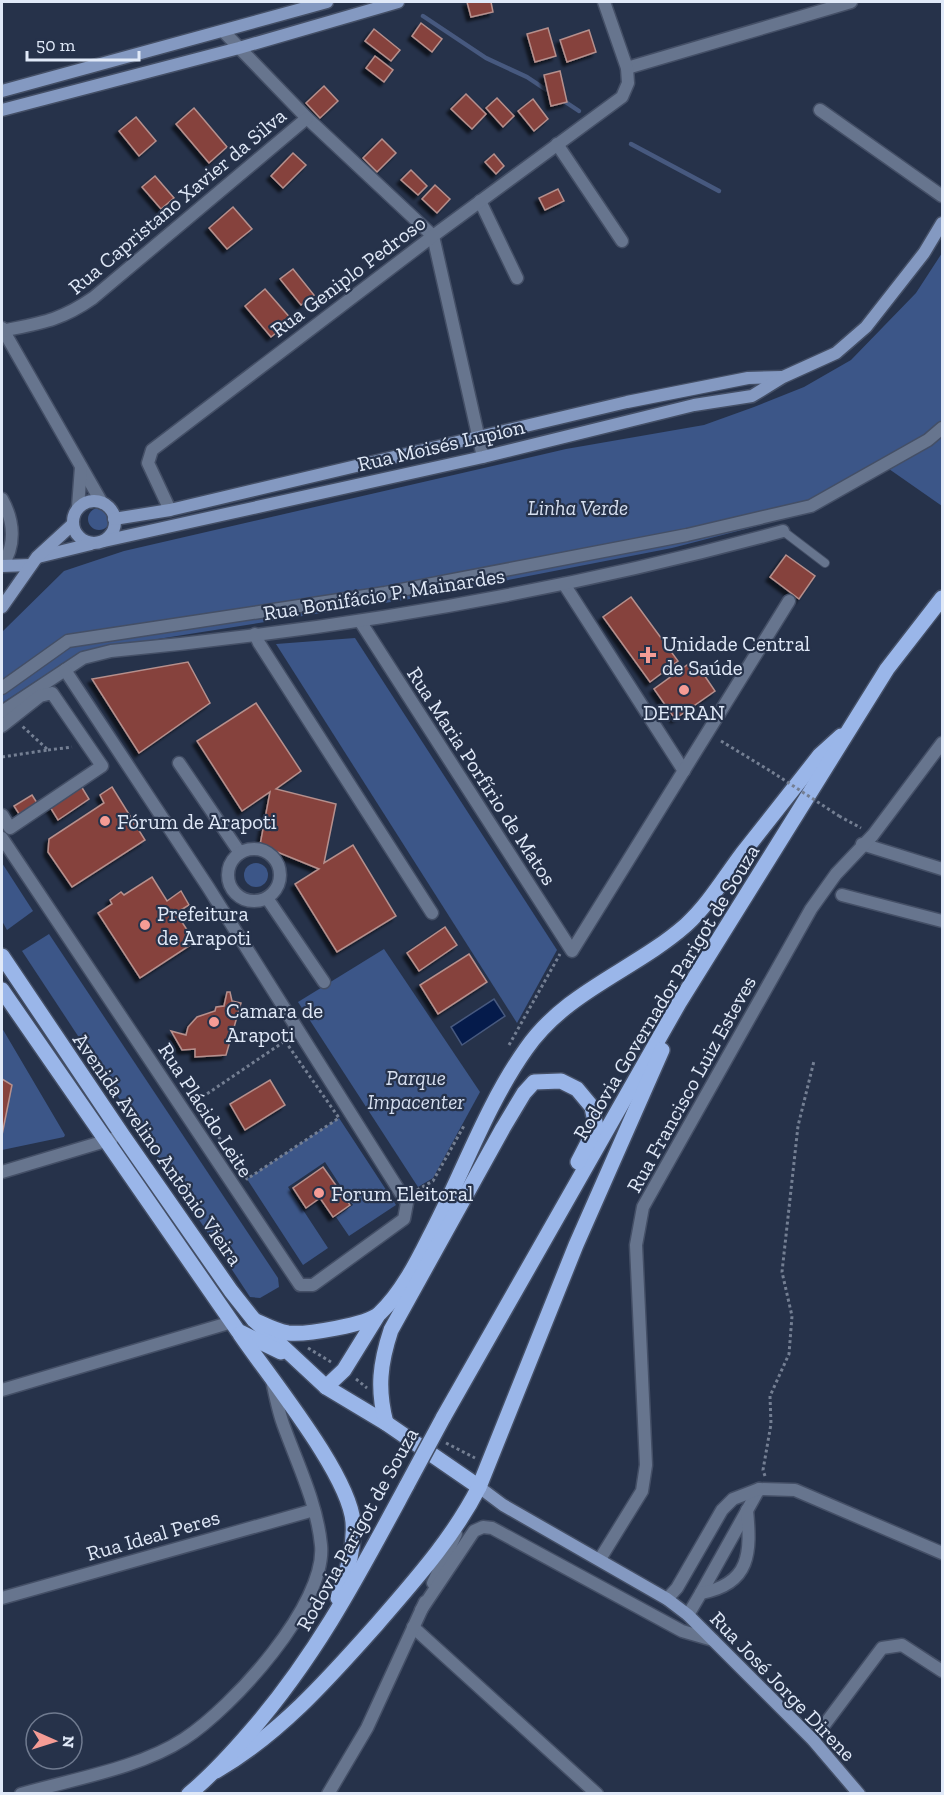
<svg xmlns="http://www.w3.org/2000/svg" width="944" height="1795" font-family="'Zilla Slab',serif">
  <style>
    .green { fill: #3c5688 }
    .water { fill: #051b4b; stroke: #47597f; stroke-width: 1.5 }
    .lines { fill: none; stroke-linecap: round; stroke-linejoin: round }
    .stream { stroke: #47597f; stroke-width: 4.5 }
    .building { fill: #86423e; stroke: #b6908d; stroke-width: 1.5; filter: url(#shadow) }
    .lane-casing { stroke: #444f66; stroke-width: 10 }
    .street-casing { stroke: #444f66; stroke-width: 15 }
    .secondary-casing { stroke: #444f66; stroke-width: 15 }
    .primary-casing { stroke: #444f66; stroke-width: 18 }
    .path { stroke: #747f93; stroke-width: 3; stroke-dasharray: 3 3; stroke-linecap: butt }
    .lane { stroke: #67758e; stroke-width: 8 }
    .street { stroke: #67758e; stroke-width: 12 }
    .secondary { stroke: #8499c1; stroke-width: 12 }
    .primary { stroke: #9ab6e9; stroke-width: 15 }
    .primary-bridge-casing { stroke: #444f66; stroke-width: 18; stroke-linecap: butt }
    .path-bridge { stroke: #747f93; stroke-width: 3; stroke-dasharray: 3 3; stroke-linecap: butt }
    .primary-bridge { stroke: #9ab6e9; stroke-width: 15 }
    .poi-dot { fill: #f59c95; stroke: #26324a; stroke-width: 2 }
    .labels { text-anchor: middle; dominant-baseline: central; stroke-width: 4.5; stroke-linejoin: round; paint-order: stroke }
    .street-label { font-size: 21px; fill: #e0e9f8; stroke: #26324a }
    .park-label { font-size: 21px; font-style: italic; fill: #d6dff0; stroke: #26324a }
    .poi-label { font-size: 21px; fill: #e0e9f8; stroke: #26324a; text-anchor: start }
  </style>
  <defs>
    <filter id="shadow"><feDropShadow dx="-4" dy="4" stdDeviation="1.5" flood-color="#0009"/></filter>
  </defs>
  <rect width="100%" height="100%" fill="#26324a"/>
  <g class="green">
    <path d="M942,253V506L889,469L812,512L672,548L416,598L82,651L2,703V632L64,571L124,551L566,449L704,425L754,407L804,387L851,360L916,293Z"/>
    <circle cx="99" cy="519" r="11"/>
    <path d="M355,638L557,950L517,1023L276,644Z"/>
    <path d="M2,863L33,911L7,930L2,921Z"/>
    <circle cx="256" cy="875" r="12"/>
    <path d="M49,934L278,1278L279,1287L260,1298L250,1297L22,951Z"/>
    <path d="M384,949L480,1092L433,1178L418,1187L298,1002Z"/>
    <path d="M2,1028L65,1135L64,1137L2,1150V1135L12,1085L2,1079Z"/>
    <path d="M339,1118L396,1205L349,1236L336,1217L353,1205L325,1162L288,1187L328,1248L303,1265L247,1179Z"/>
  </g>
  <path class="water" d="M494,999L505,1016L462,1045L451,1027Z"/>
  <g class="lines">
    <g class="stream">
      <path d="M423,16L486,58L527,77L551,93"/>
      <path d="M561,99L579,111"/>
      <path d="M631,144L719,191"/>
    </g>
  </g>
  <g class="building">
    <path d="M467,2H491L493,12L471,17Z"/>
    <path d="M421,23L442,39L432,52L412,36Z"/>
    <path d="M548,28L556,56L535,62L527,34Z"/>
    <path d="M374,29L400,50L391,61L365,41Z"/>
    <path d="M589,30L596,52L567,62L560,40Z"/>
    <path d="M375,56L393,70L384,82L366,68Z"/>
    <path d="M560,71L567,102L551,106L544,75Z"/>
    <path d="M324,86L338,101L320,118L306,103Z"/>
    <path d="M466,94L486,114L472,129L451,109Z"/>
    <path d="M497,98L514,116L503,127L486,108Z"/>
    <path d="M533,99L548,119L534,131L518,111Z"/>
    <path d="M194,108L227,147L209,163L176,124Z"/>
    <path d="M136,117L156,141L139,156L119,131Z"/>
    <path d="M382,139L396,153L377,172L363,158Z"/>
    <path d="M293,153L306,165L283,188L271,176Z"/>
    <path d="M494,154L504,166L496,174L485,162Z"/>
    <path d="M411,170L427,186L418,195L401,180Z"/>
    <path d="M155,176L174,198L161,209L142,187Z"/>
    <path d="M435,185L450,199L437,213L422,199Z"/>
    <path d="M558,189L564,201L545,210L539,198Z"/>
    <path d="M233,207L252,229L227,249L209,228Z"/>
    <path d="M293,269L314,295L301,305L280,279Z"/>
    <path d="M265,289L292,320L271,337L245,306Z"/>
    <path d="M786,555L815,576L799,599L770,577Z"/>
    <path d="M631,597L678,661L650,682L603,617Z"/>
    <path d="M694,660L715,691L675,719L654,689Z"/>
    <path d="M188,662L210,703L139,753L92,679Z"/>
    <path d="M256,703L301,771L276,789L336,804L324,863L353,845L396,916L337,952L295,884L319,869L260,845L270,792L242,811L197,741Z"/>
    <path d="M81,786L89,799L58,820L50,807Z"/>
    <path d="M112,787L145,840L72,887L48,852L49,839L104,803L100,795Z"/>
    <path d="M32,795L39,806L21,817L14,806Z"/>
    <path d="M152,877L167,901L181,891L189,905L176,913L195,942L140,978L98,913L112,904L110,900L121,892L124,895Z"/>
    <path d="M445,927L457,945L419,971L407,953Z"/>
    <path d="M469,954L487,982L438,1014L420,985Z"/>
    <path d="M227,992H230L232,1001L241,1003L226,1055L195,1057V1049L182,1050L171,1031L186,1035L188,1027L197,1017L215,1011L216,1007L224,1006Z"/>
    <path d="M2,1079L12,1085L2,1135Z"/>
    <path d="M270,1080L285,1105L245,1130L230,1104Z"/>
    <path d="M323,1167L350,1205L333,1217L320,1198L306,1208L293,1188Z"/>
  </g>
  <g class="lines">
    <defs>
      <path id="lane" d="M783,531L825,563"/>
      <g id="street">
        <path d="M223,31L307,118L433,236L483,457"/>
        <path d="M627,68L851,2"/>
        <path d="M820,110L942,196"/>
        <path d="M557,144L622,241"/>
        <path d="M480,201L517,278"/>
        <path d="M2,328L102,503"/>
        <path d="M2,331C40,323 60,321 93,298L307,118"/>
        <path d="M2,499C14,521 16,545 2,566"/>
        <path d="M78,507L81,467"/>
        <path d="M170,510L148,463L152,450L433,236L622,97L628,83L627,68L604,2"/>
        <path d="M564,584L684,771"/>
        <path d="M360,621L572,951L789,601"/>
        <path d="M255,634L259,643L432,913"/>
        <path d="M2,688L68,641L385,593L687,535L811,506L928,440L942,428"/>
        <path d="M2,712L83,658L111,651C337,630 564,591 783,531"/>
        <path d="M2,726L40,696L52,693L102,766L10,828L2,815"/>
        <path d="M179,763L240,853"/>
        <path d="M2,838L300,1285H313L404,1219L407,1203L208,887L65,670"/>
        <path d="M862,844L942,869"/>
        <circle cx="254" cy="875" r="26"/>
        <path d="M842,895L942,921"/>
        <path d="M267,898L324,982"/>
        <path d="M2,1172L112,1139"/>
        <path d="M2,1390L232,1322"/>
        <path d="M600,1559L642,1491L646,1465L636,1245L643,1207L811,909L836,874L873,835L942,743"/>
        <path d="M433,1583L456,1534"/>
        <path d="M701,1593L759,1489"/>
        <path d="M2,1598L314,1510"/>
        <path d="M667,1599L677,1588L722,1510L733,1499L759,1489L795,1490L942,1553"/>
        <path d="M421,1610L474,1531L483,1527L492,1528L682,1631L713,1640"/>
        <path d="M688,1615L701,1593C751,1584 751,1552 747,1510"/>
        <path d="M413,1627L597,1794"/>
        <path d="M813,1740L882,1648L902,1645L942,1671"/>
        <path d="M21,1794C73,1779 140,1768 184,1739C232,1708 327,1604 321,1545C317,1503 297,1463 283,1424C278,1410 275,1395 272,1380"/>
        <path d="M328,1794L367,1728L425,1602"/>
      </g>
      <g id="secondary">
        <path d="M2,91L327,2"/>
        <path d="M2,110L239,48L398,2"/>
        <circle cx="94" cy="522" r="21"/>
        <path d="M114,519L170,510L627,402L748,378L782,377"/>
        <path d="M104,541L483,457L694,405L752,396L783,377L836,353L866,327L924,253L942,223"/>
        <path d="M38,557L91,544"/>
        <path d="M2,566L31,565"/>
        <path d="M2,607L37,557L73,524"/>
        <path d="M479,1487L503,1505L667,1599L688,1615L813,1740L859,1794"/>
      </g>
      <g id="primary">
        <path d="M2,956L123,1136L231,1291L254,1320L326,1387L386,1423L479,1487"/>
        <path d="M2,990L238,1331L281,1352"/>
        <path d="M254,1320C265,1325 276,1331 288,1333C305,1335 368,1325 380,1313C401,1293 416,1264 429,1238C462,1176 485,1107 526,1049C566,991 635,970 686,925C708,905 724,878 742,854C768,821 794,788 820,755L841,736"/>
        <path d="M240,1334C269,1377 349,1474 353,1522C355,1550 346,1573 338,1598"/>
        <path d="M326,1387L344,1370L378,1315"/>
        <path d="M443,1418L679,1003L887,669L942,598"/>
        <path d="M386,1423C377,1389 380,1363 391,1330L503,1128L524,1093L534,1082L561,1081L577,1089L592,1107L596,1127L578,1162"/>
        <path d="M216,1771C280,1734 329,1678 378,1623C415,1580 453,1538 479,1487L576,1245L662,1050"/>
        <path d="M189,1794C212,1775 231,1754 250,1732C317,1655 359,1574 407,1485"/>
      </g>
    </defs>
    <use href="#lane" class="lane-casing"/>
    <use href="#street" class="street-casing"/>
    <use href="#secondary" class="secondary-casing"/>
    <use href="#primary" class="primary-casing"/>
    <g class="path">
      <path d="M721,741L772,772"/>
      <path d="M48,750L72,747"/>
      <path d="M2,757L48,750L22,726"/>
      <path d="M839,816L861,828"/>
      <path d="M285,1041L339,1118L247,1179L195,1102Z"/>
      <path d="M509,1045L560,954"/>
      <path d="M417,1190L433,1181L465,1124"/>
      <path d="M308,1348L331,1362"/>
      <path d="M356,1379L367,1388"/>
      <path d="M446,1443L475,1458"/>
      <path d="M765,1476L763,1470L771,1424L770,1396L789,1354L792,1316L782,1272L798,1126L814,1061"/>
    </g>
    <use href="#lane" class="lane"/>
    <use href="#street" class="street"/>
    <use href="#secondary" class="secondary"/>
    <use href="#primary" class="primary"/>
    <defs>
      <path id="primary-bridge" d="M407,1485L443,1418"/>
    </defs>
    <use href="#primary-bridge" class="primary-bridge-casing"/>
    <path class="path-bridge" d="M772,772L839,816"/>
    <use href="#primary-bridge" class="primary-bridge"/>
  </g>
  <g class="poi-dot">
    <path d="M645 646h6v6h6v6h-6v6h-6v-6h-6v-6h6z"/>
    <circle cx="684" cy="690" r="6"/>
    <circle cx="105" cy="821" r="6"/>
    <circle cx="145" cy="925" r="6"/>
    <circle cx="214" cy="1022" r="6"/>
    <circle cx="319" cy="1193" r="6"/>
  </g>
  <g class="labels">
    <g class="street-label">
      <text transform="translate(177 201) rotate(-40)">Rua Capristano Xavier da Silva</text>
      <text transform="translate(348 276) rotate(-37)">Rua Geniplo Pedroso</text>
      <text transform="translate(441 445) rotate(-13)">Rua Moisés Lupion</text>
      <text transform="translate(384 594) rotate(-9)">Rua Bonifácio P. Mainardes</text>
      <text transform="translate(482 776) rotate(57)">Rua Maria Porfírio de Matos</text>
      <text transform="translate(666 992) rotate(-59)">Rodovia Governador Parigot de Souza</text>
      <text transform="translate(691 1084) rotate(-61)">Rua Francisco Luiz Esteves</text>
      <text transform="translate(206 1110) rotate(57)">Rua Plácido Leite</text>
      <text transform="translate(158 1149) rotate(55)">Avenida Avelino Antônio Vieira</text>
      <text transform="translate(357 1529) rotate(-61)">Rodovia Parigot de Souza</text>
      <text transform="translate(153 1535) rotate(-16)">Rua Ideal Peres</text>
      <text transform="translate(783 1686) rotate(46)">Rua José Jorge Direne</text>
    </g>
    <g class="park-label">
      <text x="578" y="507">Linha Verde</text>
      <text x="416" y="1077">Parque<tspan x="416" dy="24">Impacenter</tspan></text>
    </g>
    <g class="poi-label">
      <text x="662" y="643">Unidade Central<tspan x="662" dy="24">de Saúde</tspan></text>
      <text x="684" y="712" text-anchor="middle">DETRAN</text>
      <text x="117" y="821">Fórum de Arapoti</text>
      <text x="157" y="913">Prefeitura<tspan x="157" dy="24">de Arapoti</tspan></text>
      <text x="226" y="1010">Camara de<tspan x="226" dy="24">Arapoti</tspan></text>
      <text x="331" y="1193">Forum Eleitoral</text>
    </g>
  </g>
  <rect width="944" height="1795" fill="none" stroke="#e0e9f8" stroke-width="6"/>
  <g transform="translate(54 1741) rotate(93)"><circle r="28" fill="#26324a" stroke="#707b90" stroke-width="1.5"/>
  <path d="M0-4.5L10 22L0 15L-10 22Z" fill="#f59c95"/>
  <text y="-9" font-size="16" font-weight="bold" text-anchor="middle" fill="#e0e9f8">N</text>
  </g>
  <path d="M27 51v9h112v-9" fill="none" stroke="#e0e9f8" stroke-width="3"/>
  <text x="36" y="51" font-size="18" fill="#e0e9f8" stroke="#26324a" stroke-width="4.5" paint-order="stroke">50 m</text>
</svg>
